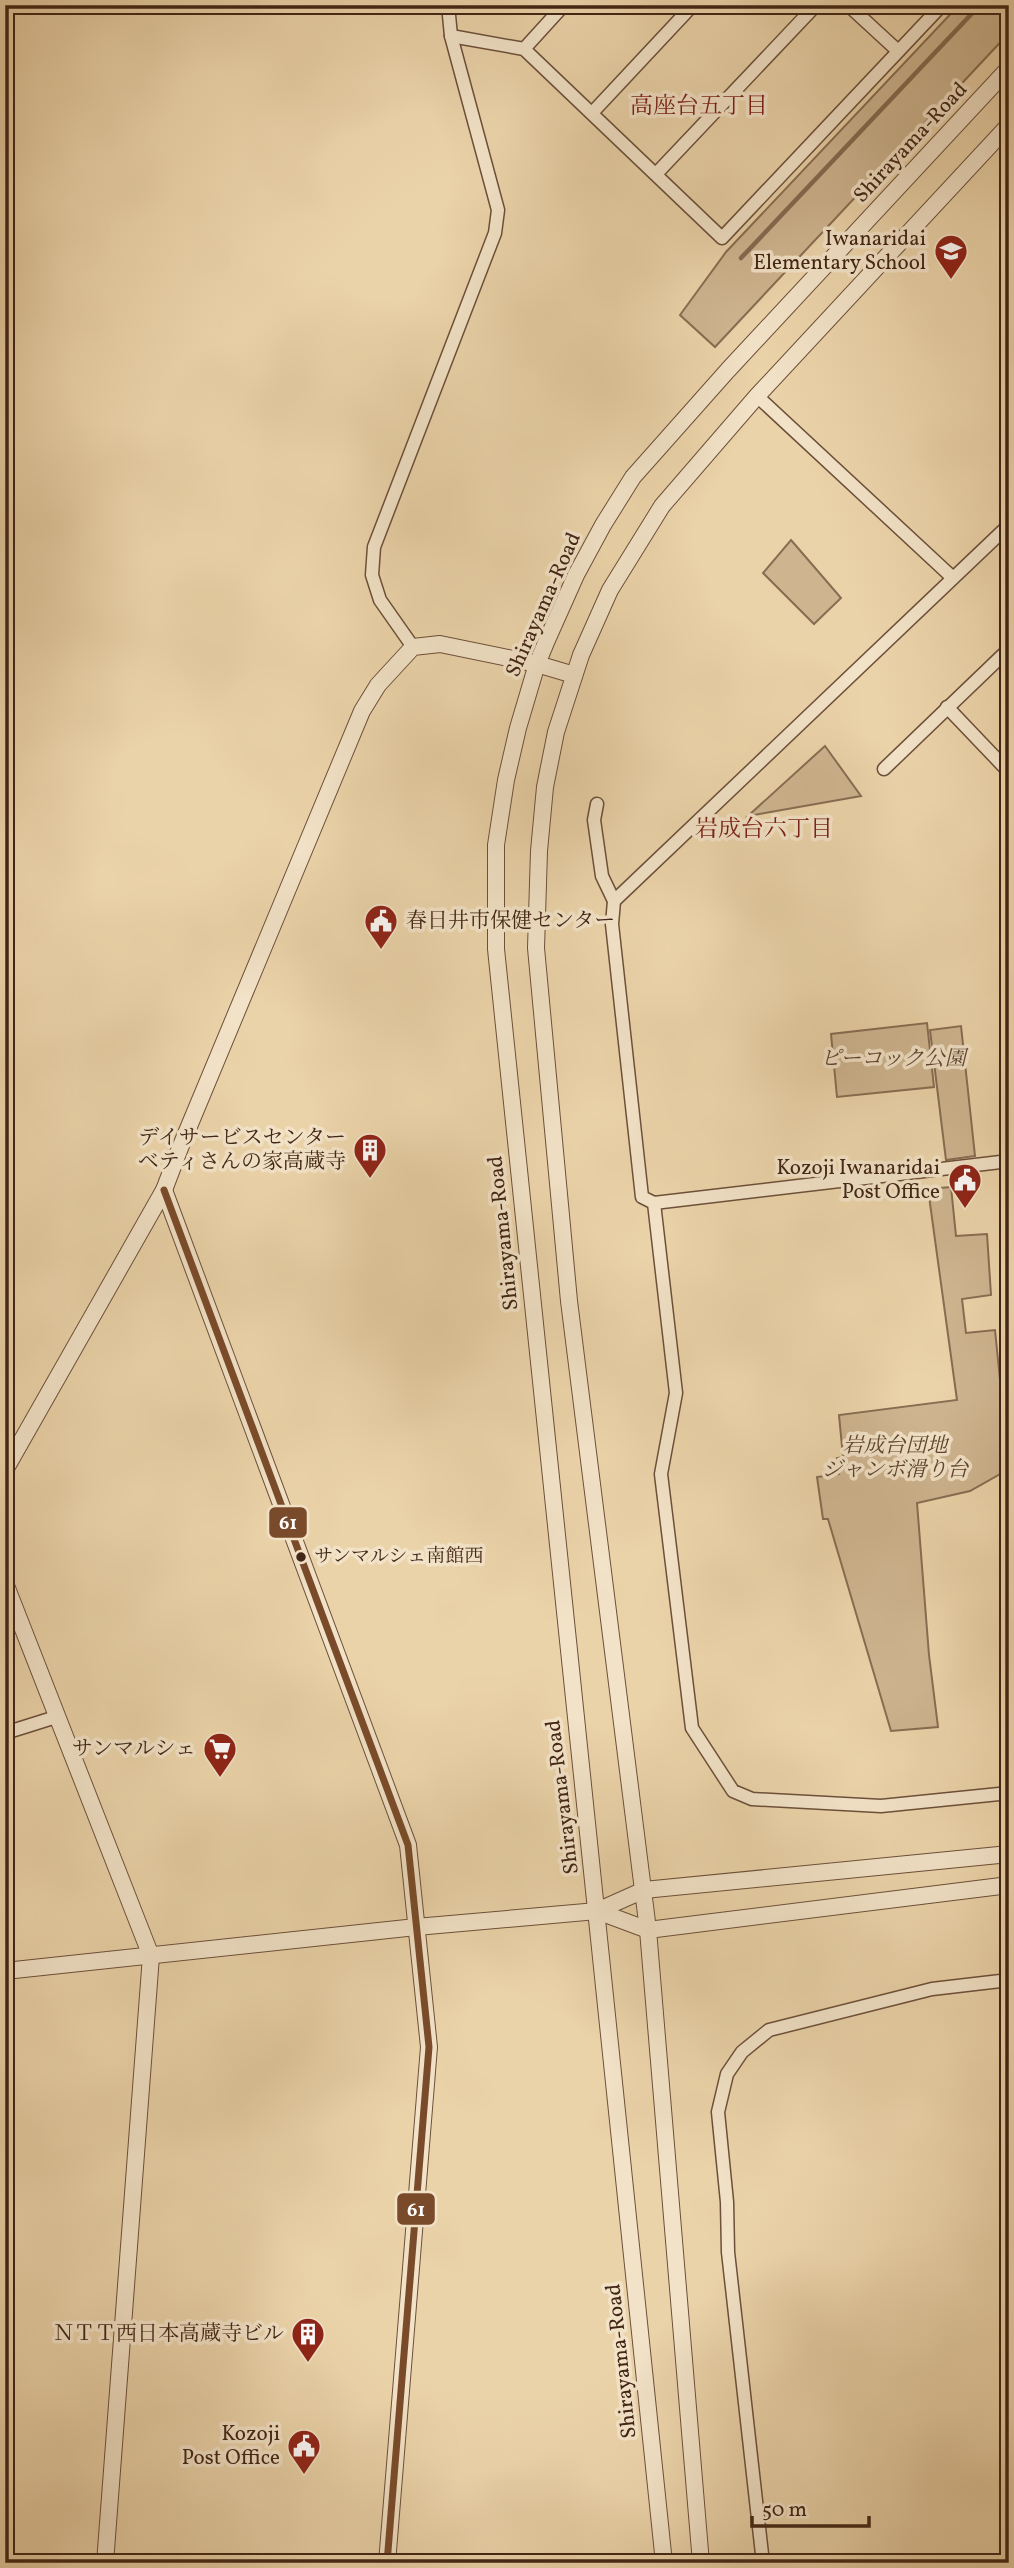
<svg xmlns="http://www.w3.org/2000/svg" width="1014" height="2568" font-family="Vollkorn,'Noto Serif JP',serif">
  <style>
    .green { fill: #ceb590; stroke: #886d52; stroke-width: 2 }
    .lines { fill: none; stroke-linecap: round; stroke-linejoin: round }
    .stream { stroke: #846a50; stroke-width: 4.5 }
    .minor-casing { stroke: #6c503a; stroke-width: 15 }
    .tertiary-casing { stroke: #6c503a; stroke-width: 18 }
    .minor { stroke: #f2e2c7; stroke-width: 12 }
    .tertiary { stroke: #f2e2c7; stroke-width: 16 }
    .bus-1-casing { stroke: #f2e2c7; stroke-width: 12 }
    .bus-1 { stroke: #7a4b2a; stroke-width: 7 }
    .bus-dot { fill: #412515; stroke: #f2e2c7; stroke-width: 2.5 }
    .labels { text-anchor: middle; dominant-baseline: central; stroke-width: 7; stroke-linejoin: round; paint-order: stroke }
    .bus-label { font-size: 19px; fill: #412515; stroke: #f2e2c7; text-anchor: start }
    .street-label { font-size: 21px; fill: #412515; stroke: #f2e2c7 }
    .poi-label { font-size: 21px; fill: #412515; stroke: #f2e2c7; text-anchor: end }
    .park-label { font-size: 21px; font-style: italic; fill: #5d422e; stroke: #f2e2c7 }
    .neighbourhood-label { font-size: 23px; fill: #7a1f14; stroke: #f2e2c7 }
    .line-badge { stroke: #f2e2c7; stroke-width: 2.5 }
    .badge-label { font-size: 19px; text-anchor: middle; font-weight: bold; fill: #fff }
  </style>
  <rect width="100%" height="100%" fill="#ebd3a9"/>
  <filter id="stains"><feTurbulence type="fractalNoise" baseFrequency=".00286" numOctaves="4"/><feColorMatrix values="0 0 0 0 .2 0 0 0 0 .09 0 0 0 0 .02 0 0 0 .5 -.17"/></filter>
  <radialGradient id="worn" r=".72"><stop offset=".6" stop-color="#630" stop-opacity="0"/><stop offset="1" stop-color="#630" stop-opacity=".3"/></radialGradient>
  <g class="green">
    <path d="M959,5H1009V33L715,347L680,315L726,252Z"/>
    <path d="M791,540L841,598L814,624L763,573Z"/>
    <path d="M825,746L861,796L748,816Z"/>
    <path d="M927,1023L934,1087L837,1097L831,1034Z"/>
    <path d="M961,1026L975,1156L946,1160L930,1030Z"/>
    <path d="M951,1187L956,1236L987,1234L991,1295L962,1299L966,1333L995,1330L1009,1469L970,1491L917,1503L929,1655L938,1727L891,1731L828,1519H823L817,1477L839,1474L837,1458L843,1457L839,1415L957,1400L928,1189Z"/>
  </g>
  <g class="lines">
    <path class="stream" d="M741,258L980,5"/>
    <defs>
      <g id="minor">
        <path d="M848,5L898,51"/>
        <path d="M451,36L524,49L722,238L942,5"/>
        <path d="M524,49L564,5"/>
        <path d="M592,113L693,5"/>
        <path d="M656,174L816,5"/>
        <path d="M757,396L953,578"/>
        <path d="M413,647L380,600L372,575L374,547L495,233L498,210L451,36L448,5"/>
        <path d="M947,707L1009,772"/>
        <path d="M884,769L1009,649"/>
        <path d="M597,804L594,820L602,876L614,901L612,924L642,1197L654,1203L676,1393L661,1474L692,1728L733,1791L752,1799L881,1806L1009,1793"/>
        <path d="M614,901L1009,525"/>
        <path d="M654,1203L1009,1161"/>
        <path d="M5,1733L56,1717"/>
        <path d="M763,2563L728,2252L727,2202L718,2112L727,2074L742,2052L769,2030L932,1989L1009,1980"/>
      </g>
      <g id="tertiary">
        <path d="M164,1190L408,1845L429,2047L387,2563"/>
        <path d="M5,1470L164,1190L180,1148L362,711L378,685L413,647L440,644L537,664L574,675"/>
        <path d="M5,1583L151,1956L105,2563"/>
        <path d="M597,1911L648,1930L1009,1885"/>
        <path d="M5,1971L416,1927L597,1911L644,1890L1009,1854"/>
        <path d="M664,2563L496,949V845L506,780L518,728L537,664L547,640L576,575L603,525L633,477L728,370L1009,68"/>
        <path d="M701,2563L648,1930L569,1301L536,948L539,851L545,787L556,732L581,655L610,590L662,506L757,396L1009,125"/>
      </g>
    </defs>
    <use href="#minor" class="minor-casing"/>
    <use href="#tertiary" class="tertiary-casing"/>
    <use href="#minor" class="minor"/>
    <use href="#tertiary" class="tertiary"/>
    <defs>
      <path id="bus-1" d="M164,1190L408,1845L429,2047L387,2563"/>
    </defs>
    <use href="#bus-1" class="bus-1-casing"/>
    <use href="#bus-1" class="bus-1"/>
  </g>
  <defs>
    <symbol id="school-pin" viewBox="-11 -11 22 30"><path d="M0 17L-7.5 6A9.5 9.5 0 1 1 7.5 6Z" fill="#8f2418" stroke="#f2e2c7"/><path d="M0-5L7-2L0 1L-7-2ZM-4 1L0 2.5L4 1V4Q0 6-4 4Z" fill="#fff"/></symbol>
    <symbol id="civic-pin" viewBox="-11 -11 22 30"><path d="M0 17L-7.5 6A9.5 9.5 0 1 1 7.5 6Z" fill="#8f2418" stroke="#f2e2c7"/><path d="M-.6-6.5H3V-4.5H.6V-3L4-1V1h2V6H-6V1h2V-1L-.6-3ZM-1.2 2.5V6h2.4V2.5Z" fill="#fff"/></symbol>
    <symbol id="building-pin" viewBox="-11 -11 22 30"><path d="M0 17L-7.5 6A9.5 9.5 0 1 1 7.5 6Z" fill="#8f2418" stroke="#f2e2c7"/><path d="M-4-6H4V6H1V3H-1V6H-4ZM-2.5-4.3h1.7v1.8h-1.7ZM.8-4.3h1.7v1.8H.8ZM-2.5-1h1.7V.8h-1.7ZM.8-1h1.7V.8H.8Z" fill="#fff"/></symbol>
    <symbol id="supermarket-pin" viewBox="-11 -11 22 30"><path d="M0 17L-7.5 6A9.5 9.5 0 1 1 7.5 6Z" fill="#8f2418" stroke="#f2e2c7"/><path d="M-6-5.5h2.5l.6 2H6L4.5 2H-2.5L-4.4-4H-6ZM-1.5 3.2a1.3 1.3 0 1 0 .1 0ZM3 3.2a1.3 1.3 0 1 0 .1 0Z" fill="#fff"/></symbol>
  </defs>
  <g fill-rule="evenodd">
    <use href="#school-pin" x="932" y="232" width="38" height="52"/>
    <use href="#civic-pin" x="362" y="902" width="38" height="52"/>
    <use href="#building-pin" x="351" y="1131" width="38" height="52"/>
    <use href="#civic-pin" x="946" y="1161" width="38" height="52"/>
    <use href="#supermarket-pin" x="201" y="1730" width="38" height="52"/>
    <use href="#building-pin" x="289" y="2315" width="38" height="52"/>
    <use href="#civic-pin" x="285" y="2427" width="38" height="52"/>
  </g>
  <circle class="bus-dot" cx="301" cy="1557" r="6"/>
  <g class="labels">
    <g class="bus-label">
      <text x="314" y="1557">サンマルシェ南館西</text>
    </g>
    <g class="street-label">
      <text transform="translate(911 143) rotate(-47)">Shirayama-Road</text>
      <text transform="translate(544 605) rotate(-66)">Shirayama-Road</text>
      <text transform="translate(504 1233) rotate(-96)">Shirayama-Road</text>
      <text transform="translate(563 1797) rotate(-97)">Shirayama-Road</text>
      <text transform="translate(622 2361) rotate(-96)">Shirayama-Road</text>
    </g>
    <g class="poi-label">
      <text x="926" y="239">Iwanaridai<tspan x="926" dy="24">Elementary School</tspan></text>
      <text x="406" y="921" text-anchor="start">春日井市保健センター</text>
      <text x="346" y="1138">デイサービスセンター<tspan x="346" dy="24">ベティさんの家高蔵寺</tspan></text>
      <text x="940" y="1168">Kozoji Iwanaridai<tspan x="940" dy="24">Post Office</tspan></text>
      <text x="196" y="1749">サンマルシェ</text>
      <text x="284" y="2334">ＮＴＴ西日本高蔵寺ビル</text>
      <text x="280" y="2434">Kozoji<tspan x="280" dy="24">Post Office</tspan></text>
    </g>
    <g class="park-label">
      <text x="893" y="1059">ピーコック公園</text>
      <text x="895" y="1446">岩成台団地<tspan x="895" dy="24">ジャンボ滑り台</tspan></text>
    </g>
    <g class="neighbourhood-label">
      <text x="699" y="107">高座台五丁目</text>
      <text x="764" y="830">岩成台六丁目</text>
    </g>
  </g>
  <g class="line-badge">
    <rect x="268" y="1506" width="40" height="33" rx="7" fill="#7a4b2a"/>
    <rect x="396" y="2192" width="40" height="34" rx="7" fill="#7a4b2a"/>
  </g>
  <g class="badge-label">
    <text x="288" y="1529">61</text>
    <text x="416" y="2216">61</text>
  </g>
  <rect width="1014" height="2568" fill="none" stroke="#ebd3a9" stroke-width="28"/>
  <rect x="7" y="7" width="1000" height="2554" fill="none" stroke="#412515" stroke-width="3.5"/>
  <rect x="14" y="14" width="986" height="2540" fill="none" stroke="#412515" stroke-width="2"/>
  <path d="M752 2516v10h117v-10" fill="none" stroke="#412515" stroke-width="3.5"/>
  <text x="762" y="2516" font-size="21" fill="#412515" stroke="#f2e2c7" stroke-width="5" paint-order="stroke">50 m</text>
  <rect width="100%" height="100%" filter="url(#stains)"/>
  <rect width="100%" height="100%" fill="url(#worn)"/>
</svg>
